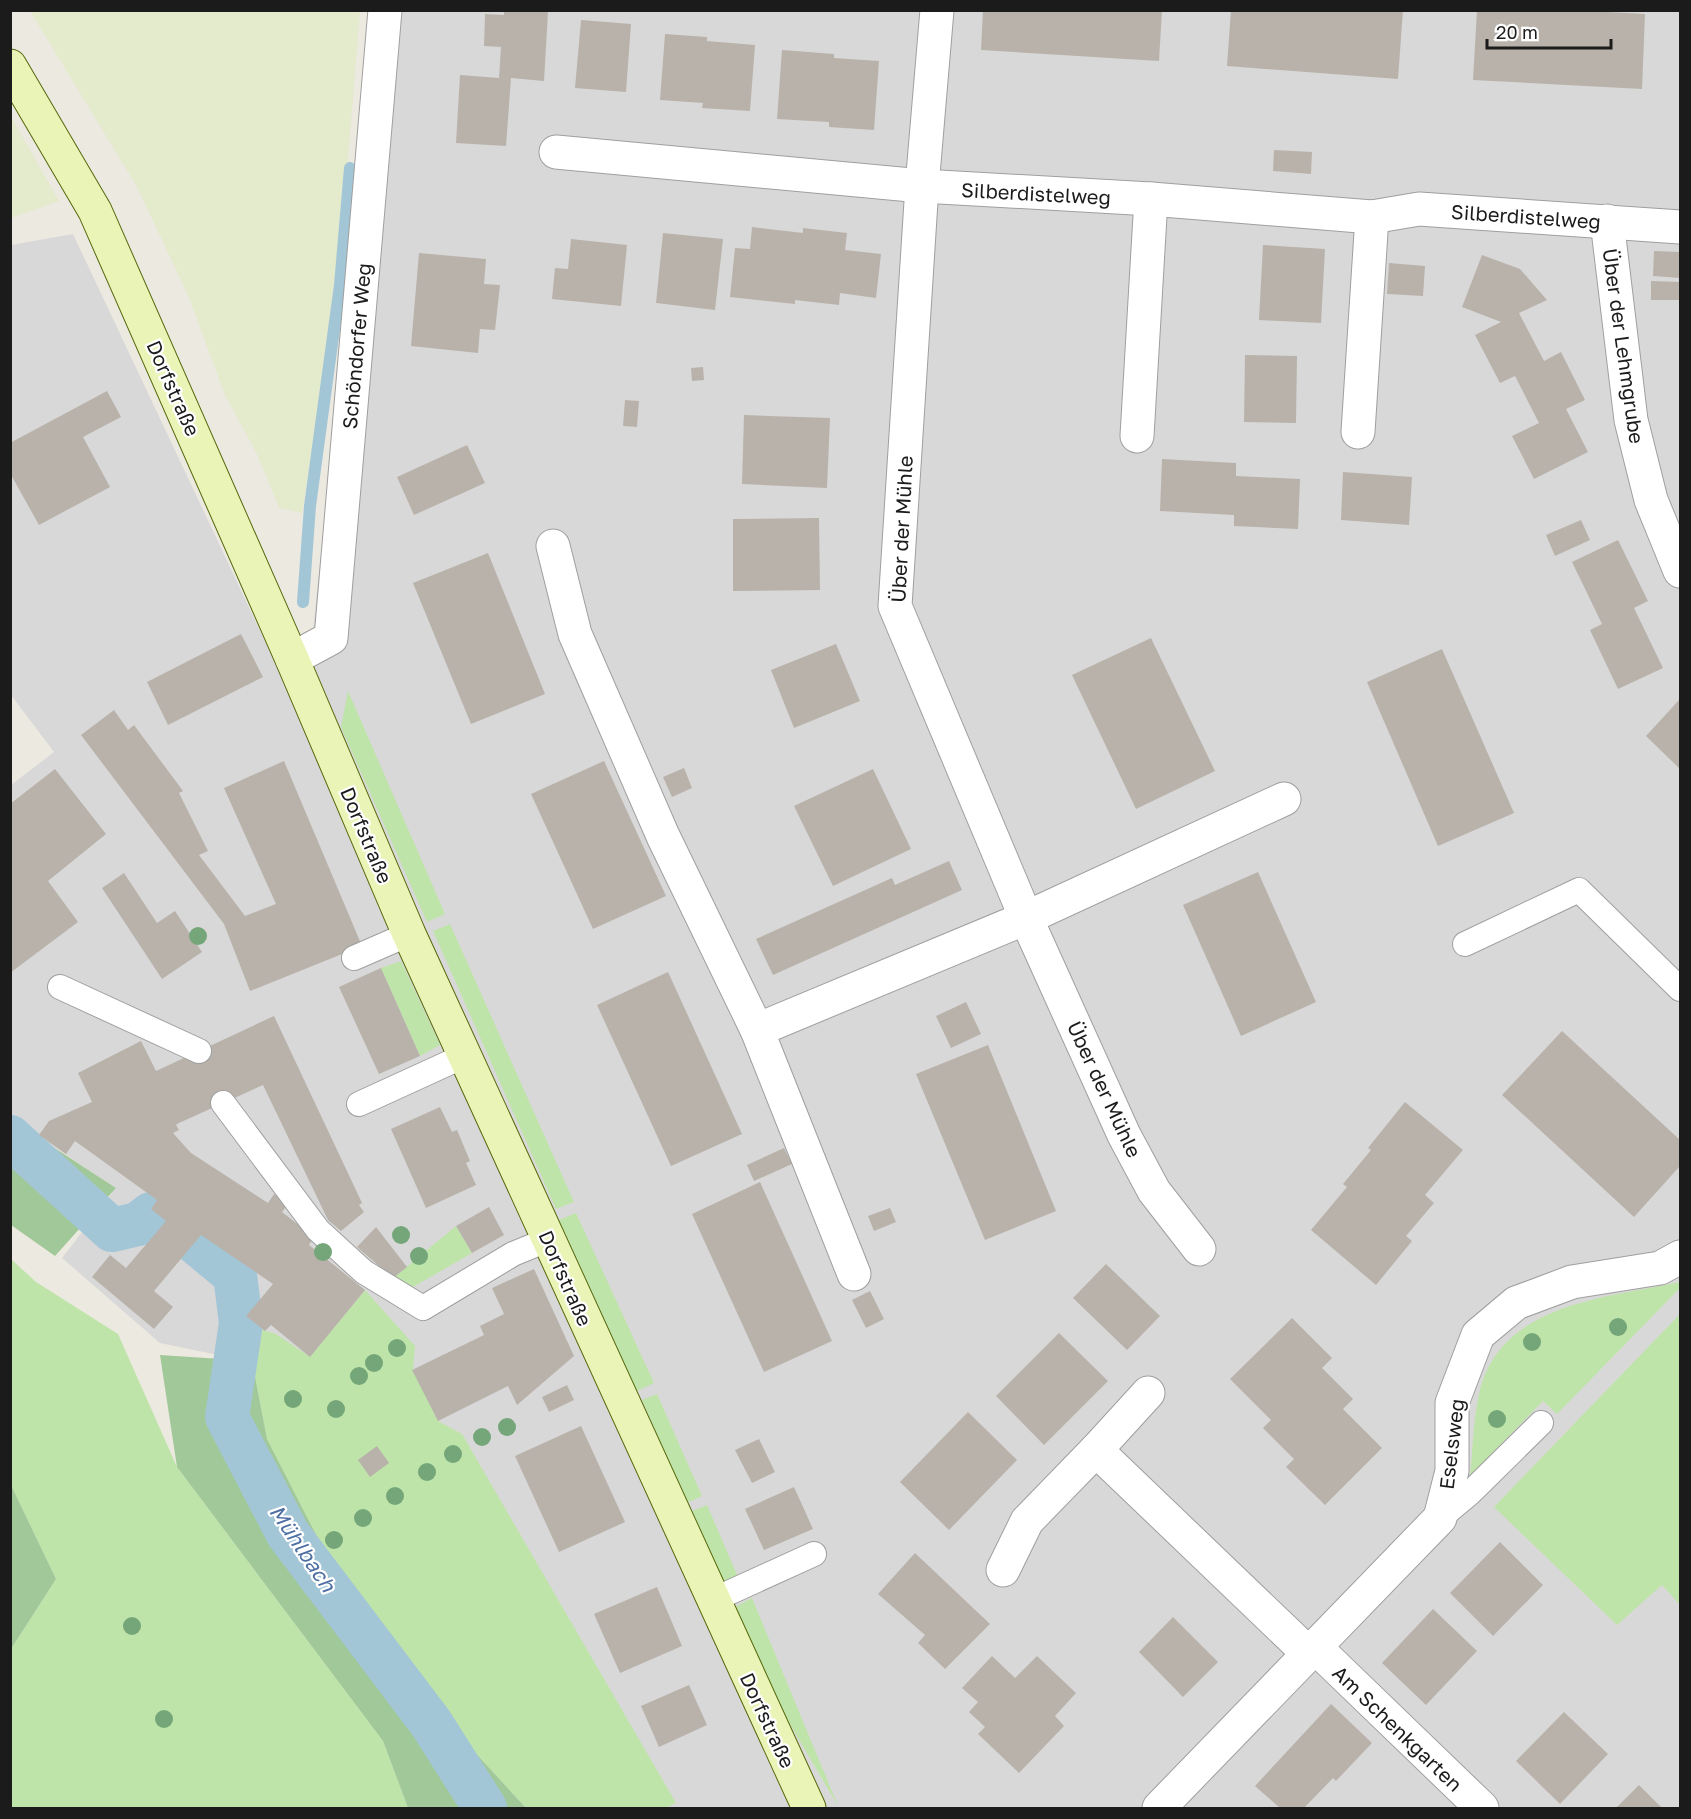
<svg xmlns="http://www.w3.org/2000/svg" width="1691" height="1819" font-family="'Golos Text',sans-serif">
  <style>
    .residential { fill: #d9d8d8 }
    .farmland { fill: #e4eacc }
    .grass { fill: #bfe4a9 }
    .forest { fill: #a1c898 }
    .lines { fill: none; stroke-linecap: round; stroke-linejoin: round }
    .stream { stroke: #a3c6d7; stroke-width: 12 }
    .canal { stroke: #a3c6d7; stroke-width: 44 }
    .building { fill: #b8b2aa }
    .lane-casing { stroke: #9f9f9f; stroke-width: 26 }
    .street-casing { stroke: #9f9f9f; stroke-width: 35 }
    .secondary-casing { stroke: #54680b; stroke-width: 35 }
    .lane { stroke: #fff; stroke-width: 24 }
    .street { stroke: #fff; stroke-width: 33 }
    .secondary { stroke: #eaf4b6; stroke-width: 33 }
    .tree { fill: #74a679 }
    .labels { text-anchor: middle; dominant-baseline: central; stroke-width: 4.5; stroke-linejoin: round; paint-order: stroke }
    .street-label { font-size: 20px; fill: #1b1b1b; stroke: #fff }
    .water-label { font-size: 21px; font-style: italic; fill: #4f70a3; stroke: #fff }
  </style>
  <rect width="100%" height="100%" fill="#ece9e0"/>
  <path class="residential" d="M372,11H1680V1808H633L267,1439L252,1362L160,1343L62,1258L116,1188L11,1119V785L54,752L11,695V245L73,234L271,654L313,630L348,297Z"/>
  <g class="farmland">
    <path d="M30,11H360L338,284L302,513L279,508L257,454L225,395L188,295L136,185Z"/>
    <path d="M10,115L59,201L11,218H10Z"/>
  </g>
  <g class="grass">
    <path d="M348,691L445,914L427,922L341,727Z"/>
    <path d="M450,924L574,1202L556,1209L433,931Z"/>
    <path d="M401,961L440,1045L420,1056L381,968Z"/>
    <path d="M576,1213L654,1383L637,1391L559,1220Z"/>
    <path d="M456,1226L472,1253L413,1287L393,1278Z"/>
    <path d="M11,1259L36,1282L118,1334L177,1467L383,1741L408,1808H11V1649L56,1579L11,1485Z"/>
    <path d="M1680,1282V1288L1557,1414L1543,1401L1470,1476C1473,1449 1473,1420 1479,1394C1499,1303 1606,1298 1680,1282Z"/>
    <path d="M365,1290L415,1346L413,1370L438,1421L462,1434L676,1803L665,1808H526L368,1636L267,1439L252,1361V1349L257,1328L276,1334L310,1357Z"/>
    <path d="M1680,1314V1605L1662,1585L1617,1625L1494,1507Z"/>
    <path d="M657,1394L702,1496L687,1503L642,1400Z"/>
    <path d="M707,1505L738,1577L723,1584L692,1511Z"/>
    <path d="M752,1598L838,1806L781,1709L735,1607Z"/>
  </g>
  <g class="forest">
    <path d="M10,1119L116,1188L55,1256L11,1225Z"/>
    <path d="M160,1355L252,1361L267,1439L368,1636L526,1808H408L383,1741L177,1467Z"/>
    <path d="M11,1485L56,1579L11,1649H10Z"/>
  </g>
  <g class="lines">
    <path class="stream" d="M303,602L310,506L340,285L350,168"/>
    <g class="canal">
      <path d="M10,1137L112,1230L138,1224L151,1214L169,1216"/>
      <path d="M195,1242L235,1275L241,1323L227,1417L288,1534L431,1723L485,1808"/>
    </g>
  </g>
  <g class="building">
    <path d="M504,10L548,12L544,81L511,78L506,146L456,143L460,75L499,78L501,47L484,46L485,14L504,15Z"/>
    <path d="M983,10H1162L1159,61L981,50Z"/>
    <path d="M1231,10H1403L1398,79L1227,66Z"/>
    <path d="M1477,10H1571L1645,14L1642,89L1473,80Z"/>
    <path d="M581,20L631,24L626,92L575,88Z"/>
    <path d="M665,34L707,37V41L755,45L750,111L702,108L703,103L660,100Z"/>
    <path d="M782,50L834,54V58L879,61L874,130L829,127V122L777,119Z"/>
    <path d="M1274,150L1312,152L1311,174L1273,171Z"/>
    <path d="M752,227L803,233V228L847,233L845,250L881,254L876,298L840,293L839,305L795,300V304L730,297L735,248L750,249Z"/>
    <path d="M663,233L723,239L715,310L656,303Z"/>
    <path d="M571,239L627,245L621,306L552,299L555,268L568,269Z"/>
    <path d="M1263,245L1325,249L1321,323L1259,320Z"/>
    <path d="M1654,251L1680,252V278L1653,276Z"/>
    <path d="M419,253L486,259L484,284L500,285L495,330L480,329L478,353L411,346Z"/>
    <path d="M1482,255L1520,269L1547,300L1519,313L1544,361L1561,352L1585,400L1566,409L1588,452L1534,479L1512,436L1539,423L1515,376L1500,383L1475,335L1501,322L1462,307Z"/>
    <path d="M1389,263L1425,266L1423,296L1387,294Z"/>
    <path d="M1651,281L1680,282V300H1651Z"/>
    <path d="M1245,355L1297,356L1296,423L1244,422Z"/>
    <path d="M703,367L704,380L692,381L691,368Z"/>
    <path d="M107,391L121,417L83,437L110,487L39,525L10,473V443Z"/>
    <path d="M625,400L639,401L637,427L623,426Z"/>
    <path d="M744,415L830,418L827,488L742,484Z"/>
    <path d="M467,445L485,483L414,515L397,477Z"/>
    <path d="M1162,459L1236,463V476L1300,479L1298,529L1234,526V515L1160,511Z"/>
    <path d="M1343,472L1412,477L1409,525L1341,520Z"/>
    <path d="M819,518L820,590L733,591V519Z"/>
    <path d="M1581,520L1590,540L1555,556L1546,535Z"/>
    <path d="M1618,540L1648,601L1634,608L1663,668L1618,689L1590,630L1602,624L1572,562Z"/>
    <path d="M488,553L545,694L471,724L413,583Z"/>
    <path d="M241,634L263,677L168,725L147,682Z"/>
    <path d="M1151,638L1215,771L1136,809L1072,675Z"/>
    <path d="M836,644L860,701L794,728L771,670Z"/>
    <path d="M1442,649L1514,813L1438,846L1367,682Z"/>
    <path d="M1680,699V769L1646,736Z"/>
    <path d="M114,710L128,730L134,725L183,791L179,793L208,851L199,855L245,916L276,904L224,788L284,761L362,946L250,991L224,924L81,735Z"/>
    <path d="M604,761L666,896L593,929L531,794Z"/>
    <path d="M684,768L692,788L672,797L663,777Z"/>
    <path d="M55,769L106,834L48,881L78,922L10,973V804Z"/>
    <path d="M873,769L911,849L833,886L794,806Z"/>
    <path d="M949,861L962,890L773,975L756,939L892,878L895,885Z"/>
    <path d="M1258,872L1316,1002L1241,1036L1183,905Z"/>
    <path d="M124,873L157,923L175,911L202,952L162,979L102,888Z"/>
    <path d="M381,968L420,1056L379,1074L339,987Z"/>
    <path d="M668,972L742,1134L671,1166L597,1005Z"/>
    <path d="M966,1002L981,1034L951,1048L936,1016Z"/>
    <path d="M274,1016L362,1203L359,1205L364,1212L341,1231L328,1220L263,1085L179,1123L176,1125L179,1130L173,1133L191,1153L268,1203L274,1194L288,1204L282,1212L314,1237L309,1245L365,1290L310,1357L271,1325L265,1331L246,1316L273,1284L201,1235L154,1291L173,1307L154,1329L92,1277L110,1255L126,1268L166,1221L151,1209L157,1200L75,1141L66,1154L39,1135L49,1121L92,1102L78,1073L141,1041L156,1071Z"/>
    <path d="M1562,1031L1680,1140V1166L1634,1217L1502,1095Z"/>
    <path d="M988,1045L1056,1211L985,1240L916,1074Z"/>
    <path d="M1405,1102L1463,1150L1425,1195L1434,1203L1406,1236L1412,1241L1376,1285L1311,1230L1347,1187L1343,1184L1371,1150L1368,1148Z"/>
    <path d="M440,1107L452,1132L457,1130L470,1161L466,1163L476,1185L426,1208L391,1129Z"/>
    <path d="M784,1148L792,1164L754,1181L747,1165Z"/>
    <path d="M760,1182L832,1341L764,1372L692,1214Z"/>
    <path d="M489,1207L504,1235L472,1253L456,1226Z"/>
    <path d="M890,1208L896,1222L874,1231L868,1216Z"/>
    <path d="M376,1227L407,1267L393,1278L357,1247Z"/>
    <path d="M1106,1264L1160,1316L1127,1350L1073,1298Z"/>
    <path d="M534,1269L574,1356L517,1405L508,1386L438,1421L412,1370L484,1335L480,1326L504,1314L492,1288Z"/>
    <path d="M870,1291L884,1319L866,1328L852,1300Z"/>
    <path d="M1292,1318L1332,1358L1322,1368L1353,1399L1343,1409L1382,1448L1325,1505L1286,1467L1294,1459L1263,1428L1271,1420L1230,1379Z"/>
    <path d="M1059,1333L1108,1381L1044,1445L996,1396Z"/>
    <path d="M567,1385L574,1400L549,1412L542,1397Z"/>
    <path d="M968,1412L1017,1460L949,1530L900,1482Z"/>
    <path d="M581,1426L625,1522L559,1552L515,1456Z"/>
    <path d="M759,1439L775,1472L752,1483L735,1450Z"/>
    <path d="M377,1446L389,1463L370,1477L358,1460Z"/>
    <path d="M794,1487L813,1529L764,1550L745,1509Z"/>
    <path d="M1500,1542L1543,1585L1493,1636L1450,1593Z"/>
    <path d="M915,1553L990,1624L945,1669L918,1643L925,1635L878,1594Z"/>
    <path d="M657,1587L682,1646L620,1673L594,1614Z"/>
    <path d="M1433,1609L1477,1651L1426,1705L1382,1663Z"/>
    <path d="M1173,1617L1218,1662L1183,1697L1139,1652Z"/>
    <path d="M992,1656L1015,1678L1037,1656L1076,1693L1055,1716L1064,1726L1019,1773L978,1734L985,1727L969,1712L978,1702L962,1688Z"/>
    <path d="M689,1685L707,1725L659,1747L641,1706Z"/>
    <path d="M1331,1704L1372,1743L1336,1781L1333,1778L1304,1808H1280L1255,1786Z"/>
    <path d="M1564,1712L1608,1754L1560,1804L1516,1761Z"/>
    <path d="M1639,1785L1662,1808H1616Z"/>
  </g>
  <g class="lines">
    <defs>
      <g id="lane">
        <path d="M1465,944L1579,890L1680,989"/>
        <path d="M354,958L409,934"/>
        <path d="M60,987L199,1051"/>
        <path d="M223,1103L318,1230L364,1272L423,1308L513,1254L547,1240"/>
        <path d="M359,1104L464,1056"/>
        <path d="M1440,1518L1470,1493L1541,1423"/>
        <path d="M713,1600L814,1554"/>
      </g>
      <g id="street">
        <path d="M937,10L922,186L895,606L1026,918L1124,1135L1154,1191L1199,1249"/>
        <path d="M556,152L922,186L1151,199L1372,217L1419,209L1680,227"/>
        <path d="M1607,221L1631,420L1651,500L1680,571"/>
        <path d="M1358,432L1372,217"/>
        <path d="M1137,436L1151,199"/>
        <path d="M553,546L575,634L663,836L757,1030L1026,918L1284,799"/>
        <path d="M292,659L331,638L385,10"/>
        <path d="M757,1030L854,1274"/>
        <path d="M1096,1450L1148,1393"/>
        <path d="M1003,1570L1027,1521L1096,1450L1309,1654"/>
        <path d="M1315,1647L1482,1808"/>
        <path d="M1159,1808L1440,1518L1452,1471V1403L1478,1335L1516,1303L1572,1282L1660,1268L1680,1257"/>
      </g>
      <path id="secondary" d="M10,66L95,211L292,659L409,934L809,1808"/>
    </defs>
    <use href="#lane" class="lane-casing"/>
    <use href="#street" class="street-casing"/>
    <use href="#secondary" class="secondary-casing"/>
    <use href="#lane" class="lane"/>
    <use href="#street" class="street"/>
    <use href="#secondary" class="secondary"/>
  </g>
  <g class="tree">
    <circle cx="198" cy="936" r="9"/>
    <circle cx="401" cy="1235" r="9"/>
    <circle cx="323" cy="1252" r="9"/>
    <circle cx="419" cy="1256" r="9"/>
    <circle cx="1618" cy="1327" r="9"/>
    <circle cx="1532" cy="1342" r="9"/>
    <circle cx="397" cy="1348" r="9"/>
    <circle cx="374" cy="1363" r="9"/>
    <circle cx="359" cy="1376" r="9"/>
    <circle cx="293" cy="1399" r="9"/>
    <circle cx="336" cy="1409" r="9"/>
    <circle cx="1497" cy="1419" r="9"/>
    <circle cx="507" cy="1427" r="9"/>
    <circle cx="482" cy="1437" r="9"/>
    <circle cx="453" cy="1454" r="9"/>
    <circle cx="427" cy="1472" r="9"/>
    <circle cx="395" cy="1496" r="9"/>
    <circle cx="363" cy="1518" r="9"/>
    <circle cx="334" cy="1540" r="9"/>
    <circle cx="132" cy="1626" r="9"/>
    <circle cx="164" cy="1719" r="9"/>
  </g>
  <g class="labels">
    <g class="street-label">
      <text transform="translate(1036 193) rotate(3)">Silberdistelweg</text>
      <text transform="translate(1526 216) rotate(4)">Silberdistelweg</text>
      <text transform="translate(356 346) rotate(-85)">Schöndorfer Weg</text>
      <text transform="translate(1624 346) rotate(82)">Über der Lehmgrube</text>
      <text transform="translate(174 388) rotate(66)">Dorfstraße</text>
      <text transform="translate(901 529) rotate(-87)">Über der Mühle</text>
      <text transform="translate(367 835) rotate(67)">Dorfstraße</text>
      <text transform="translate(1105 1089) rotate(65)">Über der Mühle</text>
      <text transform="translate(566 1278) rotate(66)">Dorfstraße</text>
      <text transform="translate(1451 1444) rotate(-83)">Eselsweg</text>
      <text transform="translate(768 1720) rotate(65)">Dorfstraße</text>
      <text transform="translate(1398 1728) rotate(44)">Am Schenkgarten</text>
    </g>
    <g class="water-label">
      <text transform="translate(303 1548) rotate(56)">Mühlbach</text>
    </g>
  </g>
  <rect width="1691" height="1819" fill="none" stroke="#1b1b1b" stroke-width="24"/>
  <path d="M1487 39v9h124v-9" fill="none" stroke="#1b1b1b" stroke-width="3"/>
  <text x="1496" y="39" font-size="18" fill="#1b1b1b" stroke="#ffffff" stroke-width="4.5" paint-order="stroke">20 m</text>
</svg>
